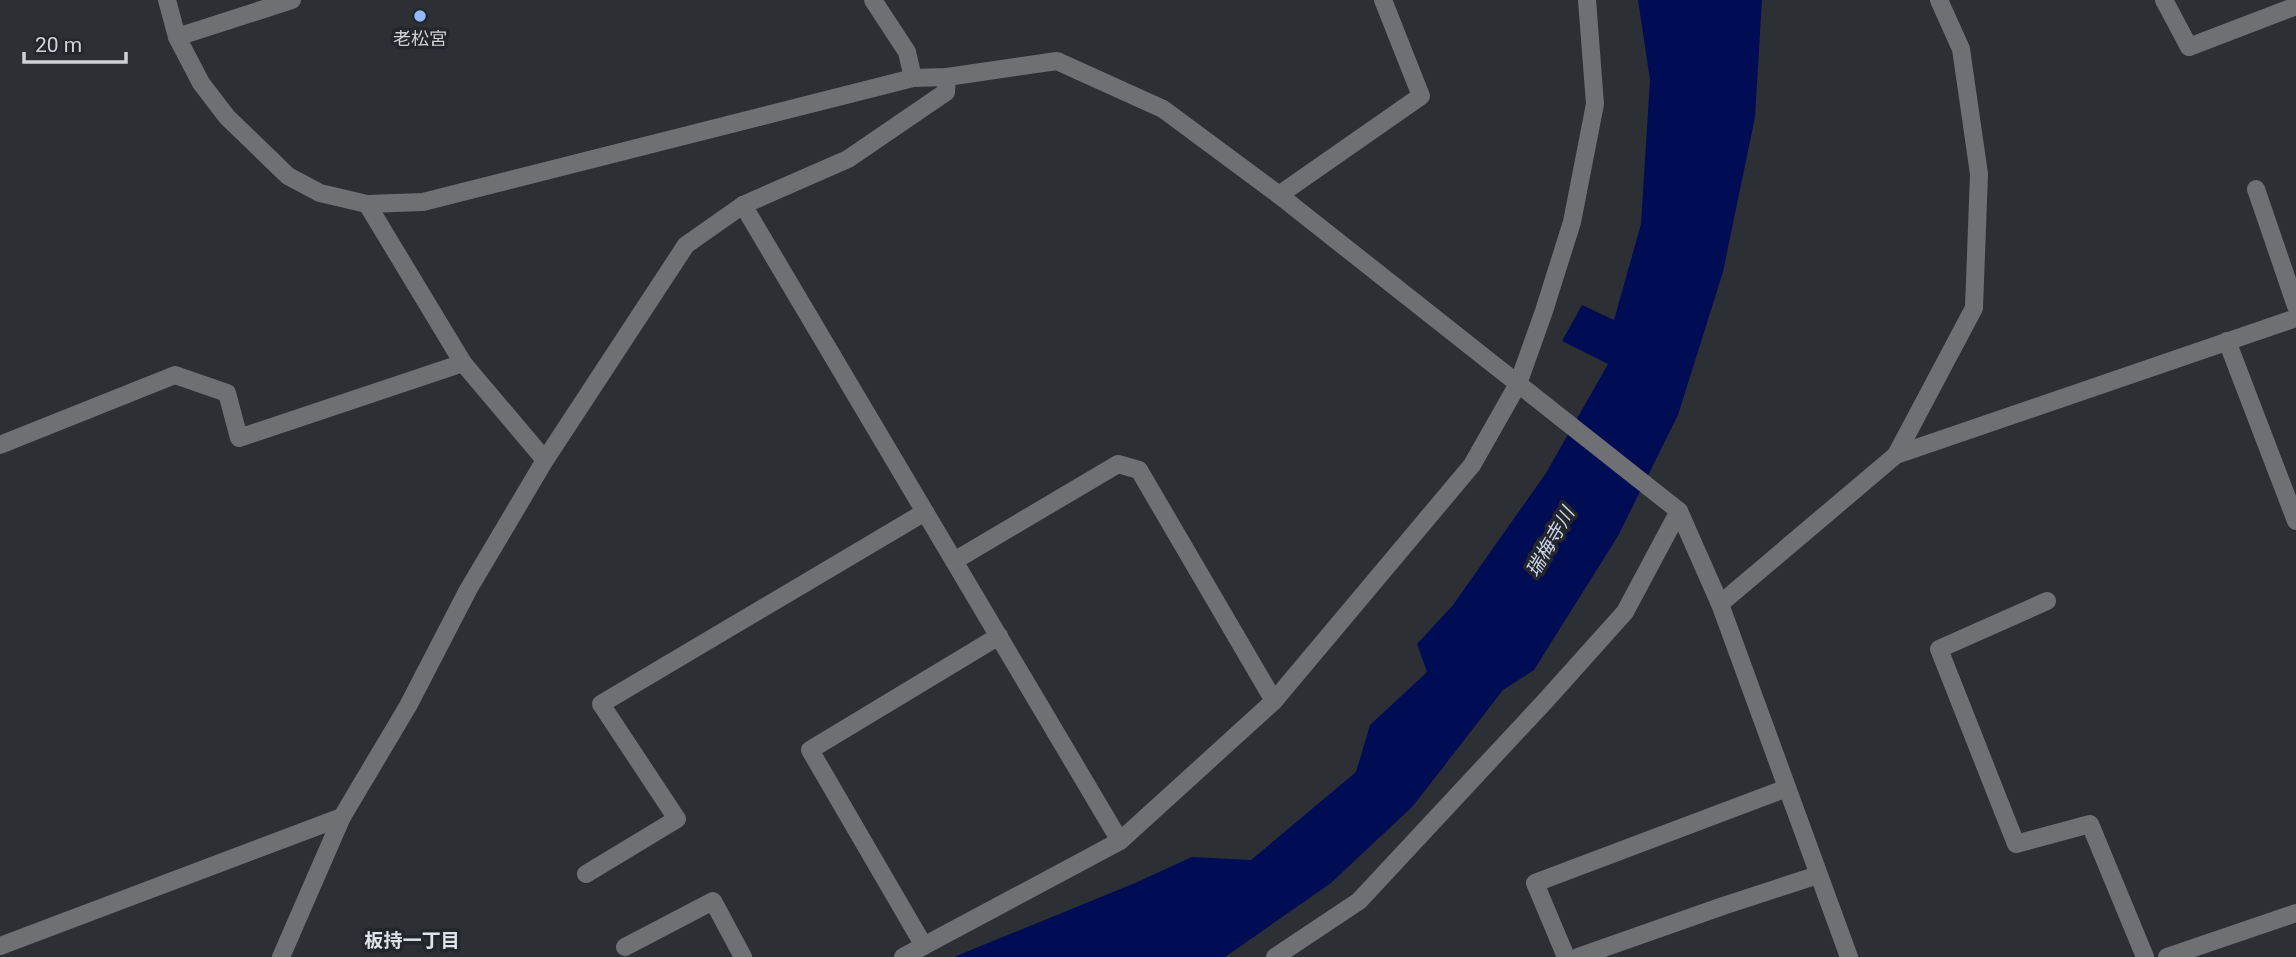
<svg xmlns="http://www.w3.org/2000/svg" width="2296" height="957" font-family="Roboto,'Noto Sans JP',sans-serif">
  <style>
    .water { fill: #000d55 }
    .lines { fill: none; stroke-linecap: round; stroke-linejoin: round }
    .minor { stroke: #6e7073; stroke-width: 18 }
    .poi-dot { fill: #91b8fd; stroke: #23262b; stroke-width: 2.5 }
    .labels { text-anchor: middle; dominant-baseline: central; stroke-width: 7; stroke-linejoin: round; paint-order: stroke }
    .poi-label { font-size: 18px; fill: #cfd2d5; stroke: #23262b }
    .water-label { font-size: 19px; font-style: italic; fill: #cad5eb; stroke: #23262b }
    .neighbourhood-label { font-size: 19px; font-weight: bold; fill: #dee2ea; stroke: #23262b }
  </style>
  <rect width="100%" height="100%" fill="#2c3035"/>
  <path class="water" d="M1638,0H1762L1755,117L1723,272L1678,415L1618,536L1534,670L1503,690L1413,806L1331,883L1225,957H954L1135,883L1192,857L1251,860L1356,772L1370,725L1427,672L1417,644L1453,605L1546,473L1608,364L1562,341L1582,305L1614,320L1641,224L1650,80Z"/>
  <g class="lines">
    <g class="minor">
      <path d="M167,0L177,37L201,83L227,117L288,176L320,193L367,204L423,202L913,78L947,77L1057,61L1163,109L1279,195L1679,511L1720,604L1849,957"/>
      <path d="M873,0L907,52L913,78"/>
      <path d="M2164,0L2189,47L2296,6"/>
      <path d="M177,37L292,0"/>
      <path d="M2256,189L2296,306"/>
      <path d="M1279,195L1421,96L1383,0"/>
      <path d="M367,204L463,363"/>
      <path d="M743,205L1120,841"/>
      <path d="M2227,341L2296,521"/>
      <path d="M0,445L175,375L227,393L239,438L463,363L545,460"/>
      <path d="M1896,455L2296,318"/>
      <path d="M954,561L1118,464L1139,470L1274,701"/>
      <path d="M2047,601L1939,649L2016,844L2090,824L2145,957"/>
      <path d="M1720,604L1896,455L1974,308L1979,174L1961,49L1939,0"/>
      <path d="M586,874L677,819L601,704L925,512"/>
      <path d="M0,946L342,817"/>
      <path d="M924,946L810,750L999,636"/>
      <path d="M625,947L713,901L743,957"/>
      <path d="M281,957L342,817L408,706L468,590L545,460L686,245L743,205L848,159L946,92L947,77"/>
      <path d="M903,957L1120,841L1274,701L1472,465L1518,384L1544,311L1572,222L1595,104L1587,0"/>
      <path d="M1275,957L1359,901L1548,698L1625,612L1679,511"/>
      <path d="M1566,957L1535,883L1787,788"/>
      <path d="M1578,957L1723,906L1818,875"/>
      <path d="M2167,957L2296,913"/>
    </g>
  </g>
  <circle class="poi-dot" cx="420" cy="16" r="7"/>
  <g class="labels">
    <g class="poi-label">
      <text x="420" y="38">老松宮</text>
    </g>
    <g class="water-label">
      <text transform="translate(1550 542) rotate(-60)">瑞梅寺川</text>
    </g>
    <g class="neighbourhood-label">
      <text x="412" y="940">板持一丁目</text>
    </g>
  </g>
  <path d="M24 52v10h102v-10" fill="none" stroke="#cfd2d5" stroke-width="3.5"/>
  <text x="35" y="52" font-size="21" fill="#cfd2d5" stroke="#23262b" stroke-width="5" paint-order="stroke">20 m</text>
</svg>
